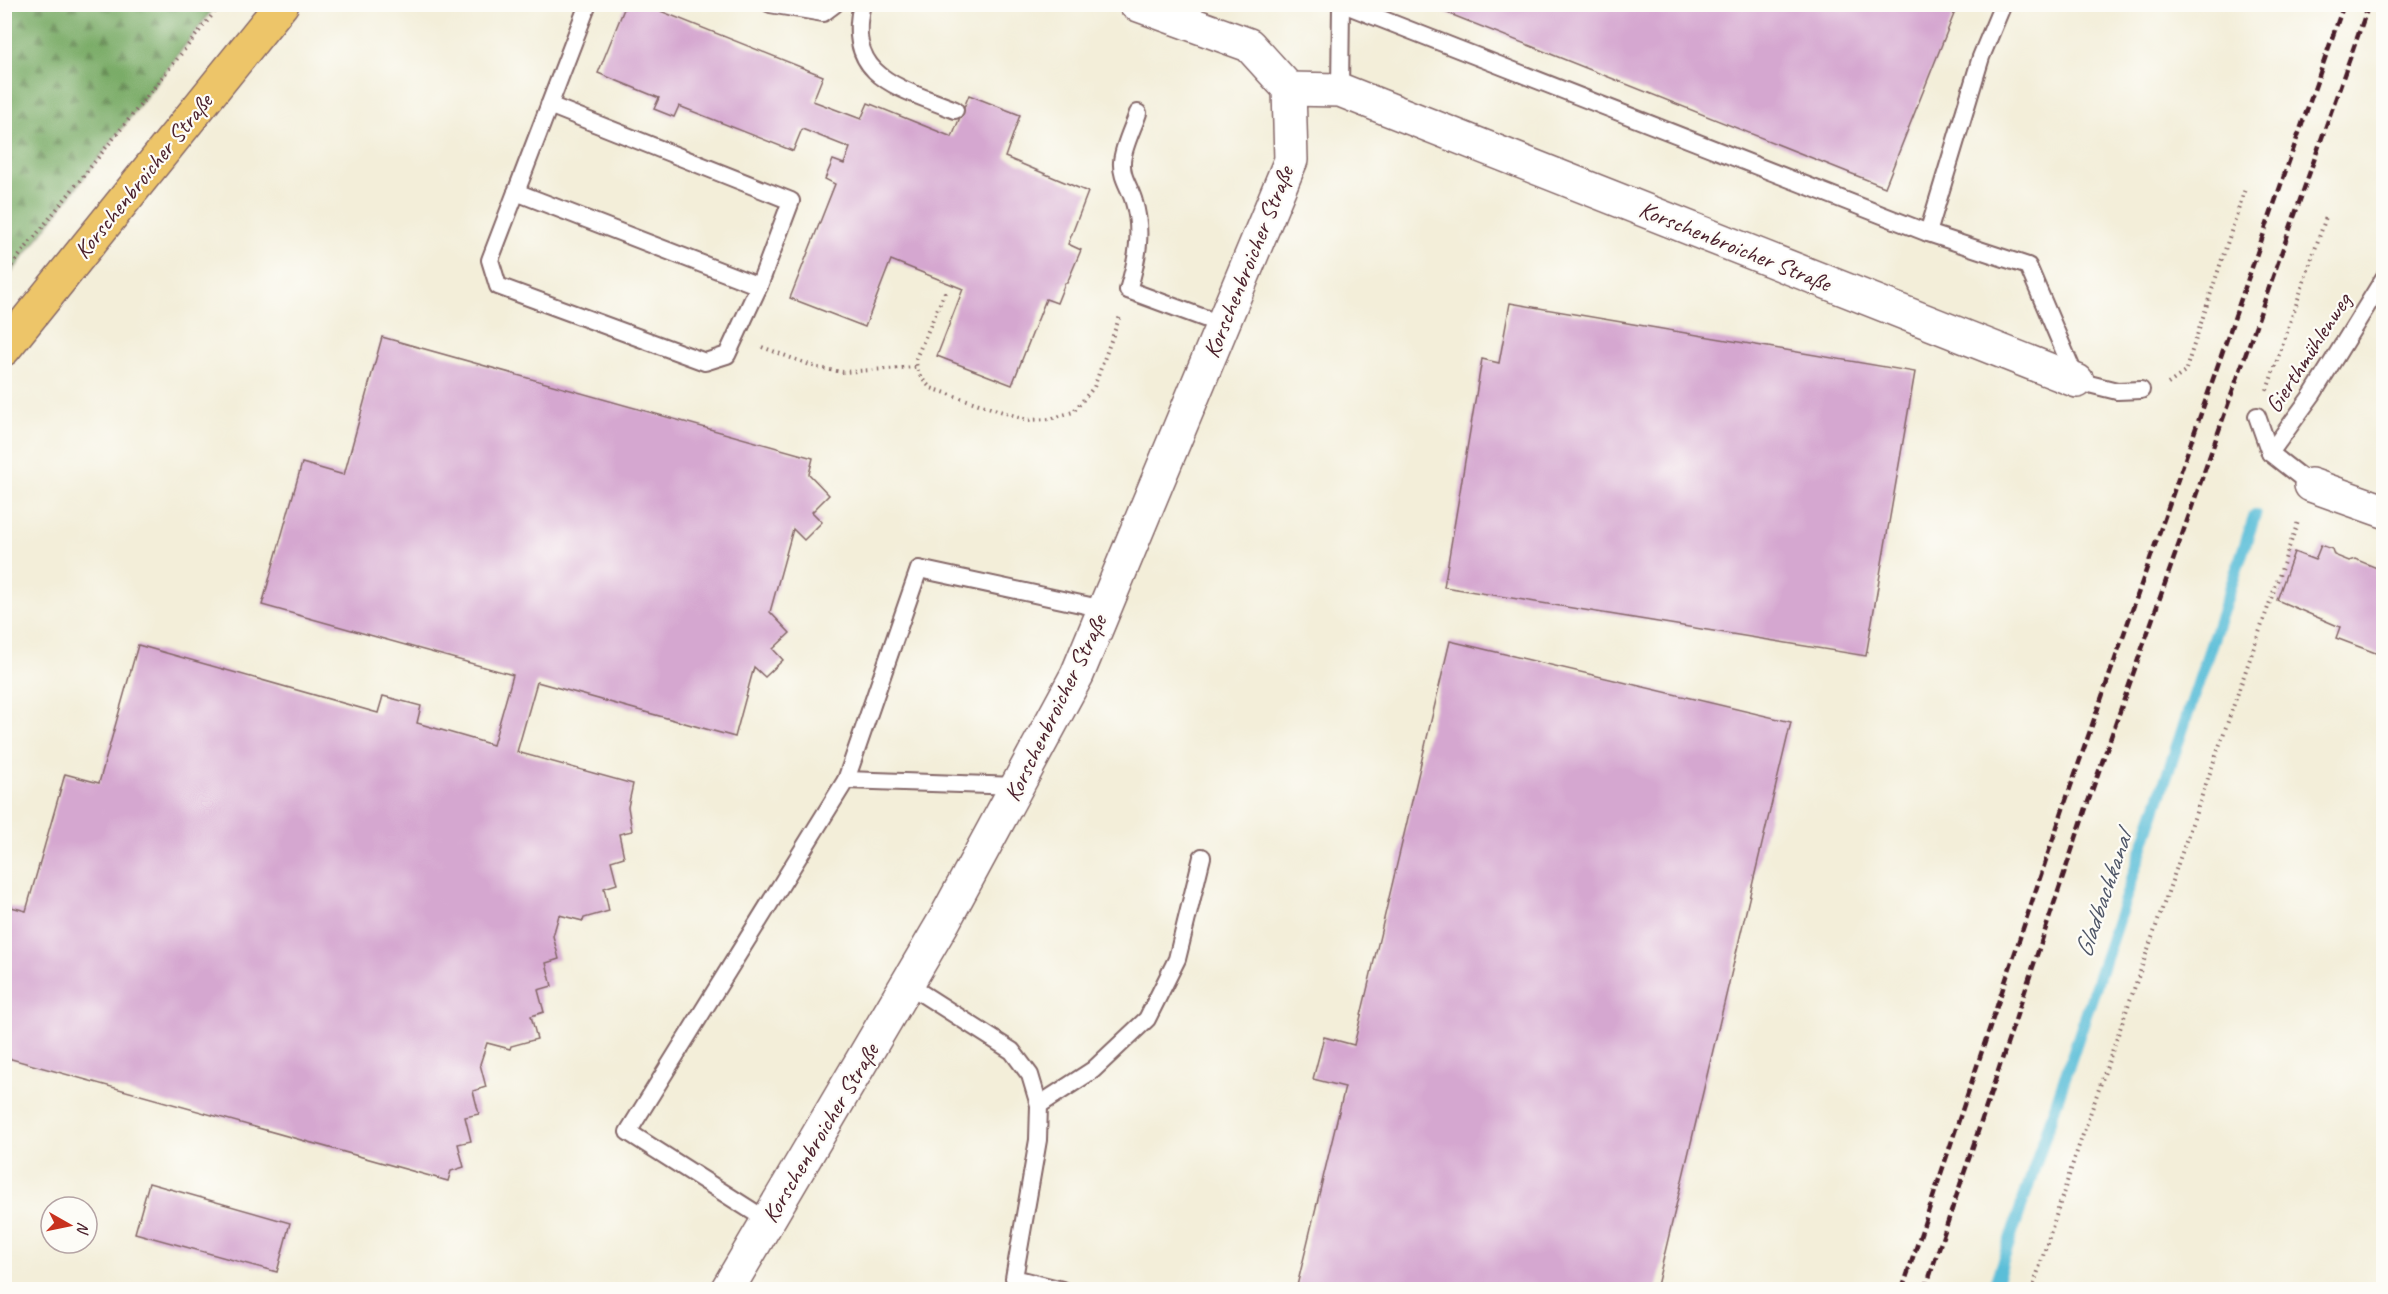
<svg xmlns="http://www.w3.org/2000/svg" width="2388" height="1294" font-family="Caveat,sans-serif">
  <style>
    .forest { fill: url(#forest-firs); stroke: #626649; stroke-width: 1.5 }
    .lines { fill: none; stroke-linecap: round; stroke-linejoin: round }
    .stream { stroke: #5abed8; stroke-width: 12 }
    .building { fill: #d5a7d0 }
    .service-casing { stroke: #856768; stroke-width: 20 }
    .minor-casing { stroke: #856768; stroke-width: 36 }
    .primary-casing { stroke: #856768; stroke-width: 36 }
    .path { stroke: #856768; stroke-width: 4; stroke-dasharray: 1.5 4.5; stroke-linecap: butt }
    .service { stroke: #fff; stroke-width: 16 }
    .minor { stroke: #fff; stroke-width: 33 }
    .primary { stroke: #edc569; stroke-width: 33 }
    .rail { stroke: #4a1f2b; stroke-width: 4.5; stroke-dasharray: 9 4.5; stroke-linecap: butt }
    .labels { text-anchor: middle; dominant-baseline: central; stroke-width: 4.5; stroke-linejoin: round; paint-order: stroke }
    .street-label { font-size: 24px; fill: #4a1f2b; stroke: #fdfcf7 }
    .water-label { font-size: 26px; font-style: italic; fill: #505768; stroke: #fdfcf7 }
  </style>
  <defs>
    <pattern id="forest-firs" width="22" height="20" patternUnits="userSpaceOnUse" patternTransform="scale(1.5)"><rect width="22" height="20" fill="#7aac67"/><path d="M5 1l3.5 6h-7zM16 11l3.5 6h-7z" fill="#668b55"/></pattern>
  </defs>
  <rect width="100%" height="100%" fill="#fdfcf7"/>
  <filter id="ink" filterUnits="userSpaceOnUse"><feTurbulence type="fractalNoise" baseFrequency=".0167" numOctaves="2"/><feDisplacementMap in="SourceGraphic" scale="12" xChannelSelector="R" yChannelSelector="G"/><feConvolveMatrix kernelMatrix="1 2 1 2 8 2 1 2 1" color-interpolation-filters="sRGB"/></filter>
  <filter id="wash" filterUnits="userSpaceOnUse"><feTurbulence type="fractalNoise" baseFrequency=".008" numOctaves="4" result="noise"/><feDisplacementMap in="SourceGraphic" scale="24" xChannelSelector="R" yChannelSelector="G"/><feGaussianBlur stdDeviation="1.35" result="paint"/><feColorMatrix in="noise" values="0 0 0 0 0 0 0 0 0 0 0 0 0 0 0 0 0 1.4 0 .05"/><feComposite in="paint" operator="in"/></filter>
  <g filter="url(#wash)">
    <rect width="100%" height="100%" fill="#f3eed9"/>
    <path class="forest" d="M5,4L216,5L5,281L4,5Z"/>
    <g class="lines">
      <path class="stream" d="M1993,1290L2255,515"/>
    </g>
    <g id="blocks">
      <g class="building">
        <path d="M626,4H643L823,76L813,101L861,119L868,103L952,137L969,95L1020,115L1005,157L1088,192L1068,244L1081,250L1067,283H1065L1057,303L1046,299L1012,385L937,356L963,289L891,260L865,327L790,298L835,184L825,179L833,160L844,164L850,148L802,129L793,151L679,106L674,117L654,109L659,98L598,73Z"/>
        <path d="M1436,4H1958L1885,187L1435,8Z"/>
        <path d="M1510,303L1915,372L1866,656L1444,587L1482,359L1499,363Z"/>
        <path d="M382,337L813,458L809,474L829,495L812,512L822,522L804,540L793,529L770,612L790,633L773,649L783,660L765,677L754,667L735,737L537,682L517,752L633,784L628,807L632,831L619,834L624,857L611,861L617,884L604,888L609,911L584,918L583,921L559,915L553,936L559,959L546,963L552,986L538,990L544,1012L531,1016L537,1039L511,1046L510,1049L487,1043L480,1064L486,1087L473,1091L479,1114L465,1117L471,1141L458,1144L464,1167L451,1171L448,1181L4,1057V905L26,911L65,774L99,783L138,645L378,713L383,696L421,706L417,723L493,745L513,675L262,605L302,463L344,475Z"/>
        <path d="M2321,545L2332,549L2334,555L2349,561L2355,559L2377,568L2379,573L2384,575V648L2381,655L2336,638L2340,627L2277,600L2294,552L2315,560Z"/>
        <path d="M1450,641L1791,722L1656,1290H1296L1345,1087L1313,1079L1324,1037L1354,1045Z"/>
        <path d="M149,1183L290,1223L277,1272L135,1233Z"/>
      </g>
    </g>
  </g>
  <g filter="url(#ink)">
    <use href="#blocks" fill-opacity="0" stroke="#856768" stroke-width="1.5"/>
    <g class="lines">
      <defs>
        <g id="service">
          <path d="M770,4L823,13L835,4"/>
          <path d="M862,4C844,78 901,88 955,110"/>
          <path d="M1343,4L1928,233L1981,57L2003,4"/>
          <path d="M1340,90L1341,4"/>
          <path d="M549,105L791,201L759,286L727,355L705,362L498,286L490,260L588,4"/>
          <path d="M1138,113C1133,128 1123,147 1122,162C1121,178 1130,187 1134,202C1143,232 1137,261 1128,290L1223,325"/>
          <path d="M516,192L759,286"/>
          <path d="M1928,233L2028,266L2077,381L2117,391L2141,390"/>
          <path d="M2257,416L2270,453L2311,485"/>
          <path d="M2270,453L2312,395L2384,278"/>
          <path d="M846,780L1017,786"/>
          <path d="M907,984L1012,1051L1030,1075L1039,1105L1038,1140L1014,1278L1062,1290"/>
          <path d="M1039,1105L1093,1070L1147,1019L1177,959L1202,857"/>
          <path d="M768,1221L628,1132L846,780L919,569L1104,609"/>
        </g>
        <g id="minor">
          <path d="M1289,89L1340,90L2077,381"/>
          <path d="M2311,485L2384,511"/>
          <path d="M727,1290L944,921L1077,675L1291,160L1289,89L1249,45L1136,4"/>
        </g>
        <path id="primary" d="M4,349L282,4"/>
      </defs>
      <use href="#service" class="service-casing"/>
      <use href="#minor" class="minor-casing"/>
      <use href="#primary" class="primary-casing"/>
      <g class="path">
        <path d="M4,275L221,4"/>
        <path d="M945,292L916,358C916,372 921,379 931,388L1027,420L1050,419L1073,412L1094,387L1120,316"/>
        <path d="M762,347L818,368L843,372L916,367"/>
        <path d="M2168,384L2185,372L2245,189"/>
        <path d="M2267,390L2326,217"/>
        <path d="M2032,1290L2074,1160L2299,519"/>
      </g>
      <use href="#service" class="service"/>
      <use href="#minor" class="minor"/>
      <use href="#primary" class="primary"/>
      <g class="rail">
        <path d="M1902,1290L2068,794L2344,4"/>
        <path d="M1925,1290L2088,802L2369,4"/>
      </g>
    </g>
  </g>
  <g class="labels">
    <g class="street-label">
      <text transform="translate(143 176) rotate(-51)">Korschenbroicher Straße</text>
      <text transform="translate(1735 246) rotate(22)">Korschenbroicher Straße</text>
      <text transform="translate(1248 262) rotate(-68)">Korschenbroicher Straße</text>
      <text transform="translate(2308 353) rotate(-57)">Gierthmühlenweg</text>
      <text transform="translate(1055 708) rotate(-64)">Korschenbroicher Straße</text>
      <text transform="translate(820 1133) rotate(-59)">Korschenbroicher Straße</text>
    </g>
    <g class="water-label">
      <text transform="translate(2103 895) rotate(-71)">Gladbachkanal</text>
    </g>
  </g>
  <rect width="2388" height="1294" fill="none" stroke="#fdfcf7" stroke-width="24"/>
  <g transform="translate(69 1225) rotate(99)"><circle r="28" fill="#fdfcf7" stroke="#b5a4a5" stroke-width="1.5"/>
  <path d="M0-4.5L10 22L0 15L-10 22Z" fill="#c8321e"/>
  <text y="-9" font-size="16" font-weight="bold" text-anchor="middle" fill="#4a1f2b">N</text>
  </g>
</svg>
